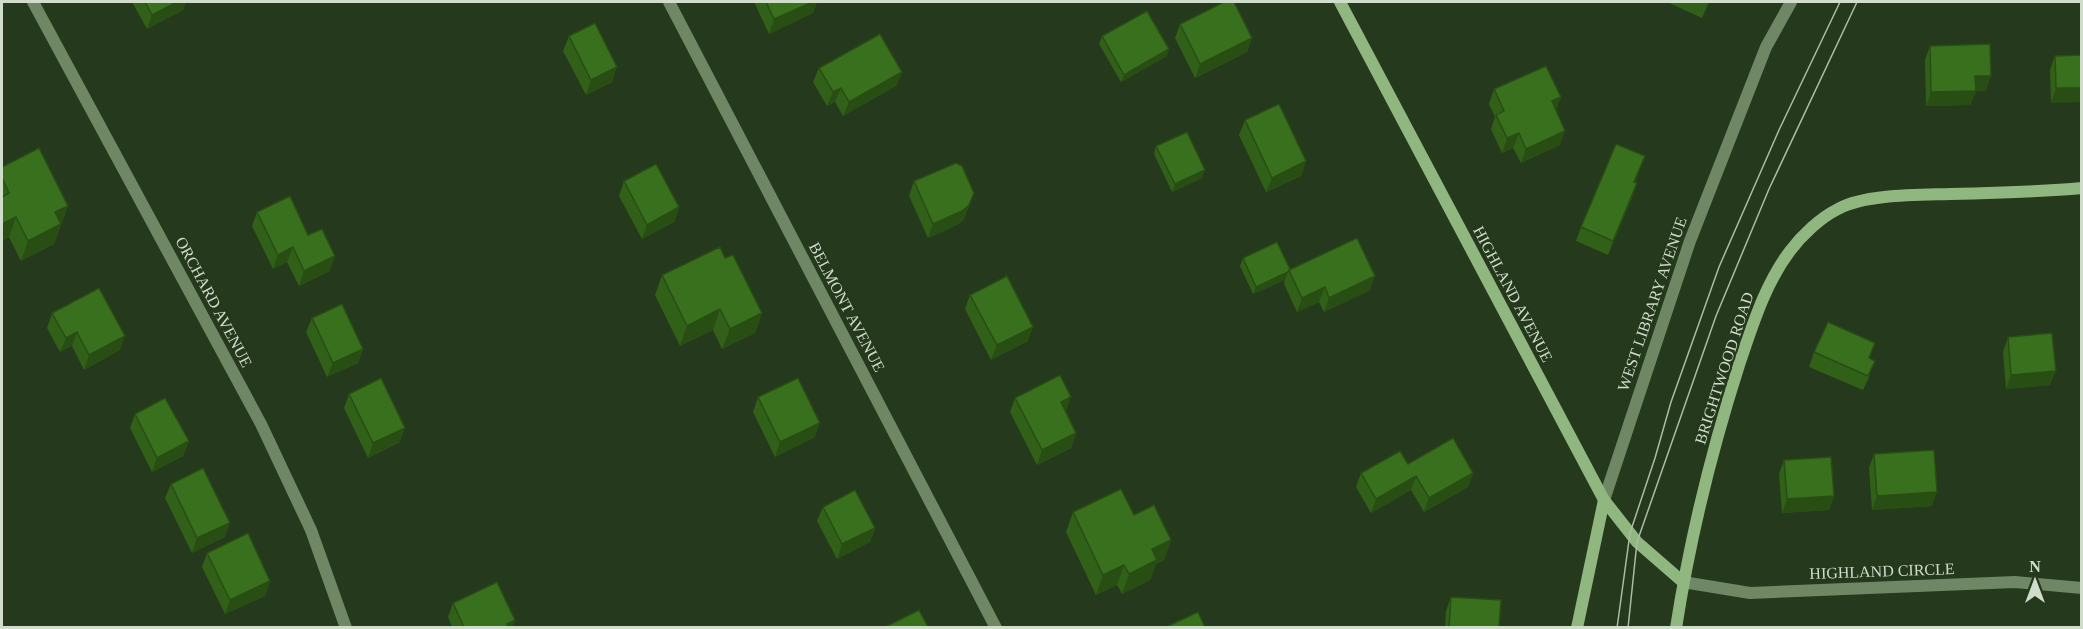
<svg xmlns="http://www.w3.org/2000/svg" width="2083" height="629" font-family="'Times New Roman',serif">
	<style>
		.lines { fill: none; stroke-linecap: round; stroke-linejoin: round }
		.street { stroke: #6f8765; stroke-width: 12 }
		.secondary { stroke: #90b780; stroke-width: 12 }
		.tram { stroke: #adbba7; stroke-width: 1.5 }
		.wall { fill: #316019 }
		.shaded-wall { fill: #284e14 }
		.building { fill: #39701d; stroke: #284e14; stroke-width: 1.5 }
		.labels { text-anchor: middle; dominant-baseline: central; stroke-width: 4.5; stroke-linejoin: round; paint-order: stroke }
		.street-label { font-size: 16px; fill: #d0ddcb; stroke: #25391d }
	</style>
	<rect width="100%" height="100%" fill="#25391d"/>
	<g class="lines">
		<g class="street">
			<polyline points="33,2 261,424 311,530 346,628"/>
			<polyline points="669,2 996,628"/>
			<polyline points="1604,500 1690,241 1766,47 1791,2"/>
			<polyline points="1683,582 1750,593 2015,582 2082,588"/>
		</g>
		<g class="secondary">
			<polyline points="1340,2 1604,500 1637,542 1683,582"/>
			<polyline points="1577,628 1604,500"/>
			<path d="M1676,628C1690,538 1712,449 1740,362C1753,324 1765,284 1790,251C1802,235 1820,218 1838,209C1865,194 1919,195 1950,194C1994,193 2038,192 2082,188"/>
		</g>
		<g class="tram">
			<polyline points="1617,628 1630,533 1655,458 1671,402 1719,267 1779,130 1840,2"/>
			<polyline points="1628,628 1637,542 1716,316 1769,189 1857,2"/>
		</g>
	</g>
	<g class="wall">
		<polygon points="132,2 186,2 183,10 147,29"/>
		<polygon points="754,2 817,2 813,13 769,34"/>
		<polygon points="1667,2 1710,2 1702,18"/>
		<polygon points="1180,24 1252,38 1247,52 1195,78 1175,38"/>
		<polygon points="569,36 612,82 586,95 563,51"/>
		<polygon points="1102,36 1167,56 1121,82 1099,44"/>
		<polygon points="1930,46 1986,91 1976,91 1970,105 1926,106 1925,60"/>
		<polygon points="2082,55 2051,103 2050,70 2055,56"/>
		<polygon points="819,68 902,72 896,86 843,116 835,102 827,106 813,82"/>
		<polygon points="1494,89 1561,97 1556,110 1560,145 1521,163 1513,148 1502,153 1491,129 1495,117 1489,104"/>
		<polygon points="1245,120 1306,161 1301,176 1266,192 1239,135"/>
		<polygon points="1156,146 1202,178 1172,192 1154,154"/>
		<polygon points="1645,156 1635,182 1632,198 1608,255 1576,241 1581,227"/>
		<polygon points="2,178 68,206 54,244 21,261 9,237 2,241"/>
		<polygon points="624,181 679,207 674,222 642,239 619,196"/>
		<polygon points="914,181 964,220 957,225 928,238 909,196"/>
		<polygon points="257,212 308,235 330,271 299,286 287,262 273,269 252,226"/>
		<polygon points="725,258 762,313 755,333 722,349 713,330 680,346 655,295 662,275"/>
		<polygon points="1243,258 1290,269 1370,290 1324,312 1319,302 1297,312 1284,284 1285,280 1253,294 1240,266"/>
		<polygon points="970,295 1028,341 991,360 965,309"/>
		<polygon points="52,313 120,350 84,370 72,346 60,352 47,328"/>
		<polygon points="312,318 363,349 358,363 327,377 306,332"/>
		<polygon points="2008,337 2050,385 2006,389 2003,352"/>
		<polygon points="1814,352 1870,359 1870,375 1863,390 1809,367"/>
		<polygon points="349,394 400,442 368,458 344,408"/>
		<polygon points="758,397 815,437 775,457 753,412"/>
		<polygon points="1015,398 1066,411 1076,433 1071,448 1037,465 1010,412"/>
		<polygon points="135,414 189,441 183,456 152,472 130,428"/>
		<polygon points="1874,454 1932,506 1872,510 1869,468"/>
		<polygon points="1784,460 1834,496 1829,510 1782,513 1779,474"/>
		<polygon points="1408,464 1473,473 1468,487 1424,512 1411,490 1371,513 1356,487 1361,473"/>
		<polygon points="171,484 225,537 192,553 165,498"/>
		<polygon points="823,507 875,528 870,542 837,559 817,521"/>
		<polygon points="1073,512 1134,515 1171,540 1164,560 1156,564 1150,580 1122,594 1117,585 1096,595 1066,532"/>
		<polygon points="207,553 270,581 265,596 225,614 202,567"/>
		<polygon points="1451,597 1499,627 1445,627 1446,611"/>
		<polygon points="453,603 515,620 512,627 452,627 448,617"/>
	</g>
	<g class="shaded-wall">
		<polygon points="177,2 186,2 183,10 147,29 152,15"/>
		<polygon points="813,2 817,2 813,13 769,34 774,19"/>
		<polygon points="1708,2 1710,2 1702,18"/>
		<polygon points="1252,38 1247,52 1195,78 1200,64"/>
		<polygon points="1169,49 1167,56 1121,82 1124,75"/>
		<polygon points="617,67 612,82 586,95 591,80"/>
		<polygon points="902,72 896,86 843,116 849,102"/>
		<polygon points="1975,76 1991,76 1986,91 1970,91"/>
		<polygon points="841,88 835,102 827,106 833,92"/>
		<polygon points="2056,88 2082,88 2082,102 2051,103"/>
		<polygon points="1976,91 1970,105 1926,106 1931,92"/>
		<polygon points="1561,97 1556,111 1552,101"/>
		<polygon points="1565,131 1560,145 1521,163 1526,149"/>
		<polygon points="1519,133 1513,148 1502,153 1507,138"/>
		<polygon points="1306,161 1301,176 1266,192 1272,178"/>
		<polygon points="1205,170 1202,178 1172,192 1175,184"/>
		<polygon points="1637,183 1632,198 1608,255 1613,241"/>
		<polygon points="974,193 964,220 957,225 928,238 933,224"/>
		<polygon points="68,206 54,244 21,261 28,241 55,212"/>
		<polygon points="679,207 674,222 642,239 647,225"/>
		<polygon points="16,217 9,237 2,241 2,224"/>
		<polygon points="293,247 287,262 273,269 278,255"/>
		<polygon points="335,256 330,271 299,286 304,271"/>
		<polygon points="1288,272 1285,280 1253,294 1256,287"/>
		<polygon points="1375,276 1370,290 1324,312 1329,298"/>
		<polygon points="1325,287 1319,302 1297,312 1302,298"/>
		<polygon points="720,309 713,330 680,346 687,326"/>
		<polygon points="762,313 755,333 722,349 730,329"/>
		<polygon points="1033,327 1028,341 991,360 997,345"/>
		<polygon points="77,332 72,346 60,352 66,338"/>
		<polygon points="125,336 120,350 84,370 89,355"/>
		<polygon points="363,349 358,363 327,377 333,363"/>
		<polygon points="2056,371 2050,385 2006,389 2011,375"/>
		<polygon points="1071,397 1066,411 1055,416 1061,402"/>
		<polygon points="820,423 815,437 775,457 780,442"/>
		<polygon points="405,428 400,442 368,458 373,443"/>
		<polygon points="1076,433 1071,448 1037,465 1042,450"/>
		<polygon points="189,441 183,456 152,472 157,458"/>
		<polygon points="1473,473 1468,487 1424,512 1429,498"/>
		<polygon points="1416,476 1411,490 1371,513 1376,499"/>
		<polygon points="1937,492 1932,506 1872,510 1877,496"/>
		<polygon points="1834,496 1829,510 1782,513 1787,499"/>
		<polygon points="230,523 225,537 192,553 197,538"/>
		<polygon points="875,528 870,542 837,559 842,544"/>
		<polygon points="1171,540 1164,560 1156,564 1150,580 1122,594 1129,574 1152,549"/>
		<polygon points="1124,565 1117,585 1096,595 1103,575"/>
		<polygon points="270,581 265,596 225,614 230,600"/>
		<polygon points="515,620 512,627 505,627 507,624"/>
	</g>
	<g class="building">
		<polygon points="145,2 177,2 152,15"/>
		<polygon points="766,2 813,2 774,19"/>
		<polygon points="1224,2 1234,2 1252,38 1200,64 1180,24"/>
		<polygon points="1147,11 1169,49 1124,75 1102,36"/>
		<polygon points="595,23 617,67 591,80 569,36"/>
		<polygon points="880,34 902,72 849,102 841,88 833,92 819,68"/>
		<polygon points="1990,44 1991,76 1975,76 1976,91 1931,92 1930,46"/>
		<polygon points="2082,55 2082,88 2056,88 2055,56"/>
		<polygon points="1546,66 1561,97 1552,101 1565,131 1526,149 1519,133 1507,138 1496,115 1504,111 1494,89"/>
		<polygon points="1279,104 1306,161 1272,178 1245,120"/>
		<polygon points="1187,132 1205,170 1175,184 1156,146"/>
		<polygon points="1616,144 1645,156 1634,182 1637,183 1613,241 1581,227"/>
		<polygon points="39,148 68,206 55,212 61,224 28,241 16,217 2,224 2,197 9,193 2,178 2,167"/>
		<polygon points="956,163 962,166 974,193 969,205 962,211 933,224 914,181"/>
		<polygon points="656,164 679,207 647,225 624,181"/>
		<polygon points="290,196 308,235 322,229 335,256 304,271 293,247 278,255 257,212"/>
		<polygon points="1357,238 1375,276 1329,298 1325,287 1302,298 1289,270"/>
		<polygon points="1277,242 1290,269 1288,272 1256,287 1243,258"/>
		<polygon points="720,247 725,258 733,255 762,313 730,329 720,309 687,326 662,275"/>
		<polygon points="1007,276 1033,327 997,345 970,295"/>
		<polygon points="99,288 125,336 89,355 77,332 66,338 52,313"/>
		<polygon points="342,304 363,349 333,363 312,318"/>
		<polygon points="1828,322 1875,343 1869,358 1875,361 1868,376 1814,352"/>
		<polygon points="2052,333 2056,371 2011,375 2008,337"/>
		<polygon points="1060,375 1071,397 1061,402 1076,433 1042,450 1015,398"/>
		<polygon points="381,378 405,428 373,443 349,394"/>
		<polygon points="798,378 820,423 780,442 758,397"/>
		<polygon points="165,398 189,441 157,458 135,414"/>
		<polygon points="1453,438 1473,473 1429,498 1416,476 1376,499 1361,473 1400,451 1408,464"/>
		<polygon points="1934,450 1937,492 1877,496 1874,454"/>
		<polygon points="1831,457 1834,496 1787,499 1784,460"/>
		<polygon points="203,468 230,523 197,538 171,484"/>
		<polygon points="1121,489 1134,515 1154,505 1171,540 1152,549 1157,560 1129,574 1124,565 1103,575 1073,512"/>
		<polygon points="855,490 875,528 842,544 823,507"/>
		<polygon points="248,533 270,581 230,600 207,553"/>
		<polygon points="497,582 515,620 507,624 508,627 464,627 453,603"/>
		<polygon points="1451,597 1501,600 1499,627 1449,627"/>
		<polygon points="919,610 928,627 885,627"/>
		<polygon points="1198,612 1205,627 1166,627"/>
	</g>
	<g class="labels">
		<g class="street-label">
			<text transform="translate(1513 294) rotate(62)">HIGHLAND AVENUE</text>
			<text transform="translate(214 302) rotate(62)">ORCHARD AVENUE</text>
			<text transform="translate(1652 304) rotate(-71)">WEST LIBRARY AVENUE</text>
			<text transform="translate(847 307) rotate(62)">BELMONT AVENUE</text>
			<text transform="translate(1724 368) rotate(-72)">BRIGHTWOOD ROAD</text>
			<text transform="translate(1882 571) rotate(-2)">HIGHLAND CIRCLE</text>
		</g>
	</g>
	<rect width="2083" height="629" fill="none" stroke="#d0ddcb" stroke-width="6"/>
	<g transform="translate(2035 581)" stroke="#25391d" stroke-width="4.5" paint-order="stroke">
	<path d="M0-4.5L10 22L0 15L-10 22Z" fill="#d0ddcb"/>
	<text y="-9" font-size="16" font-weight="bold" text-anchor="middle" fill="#d0ddcb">N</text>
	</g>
</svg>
